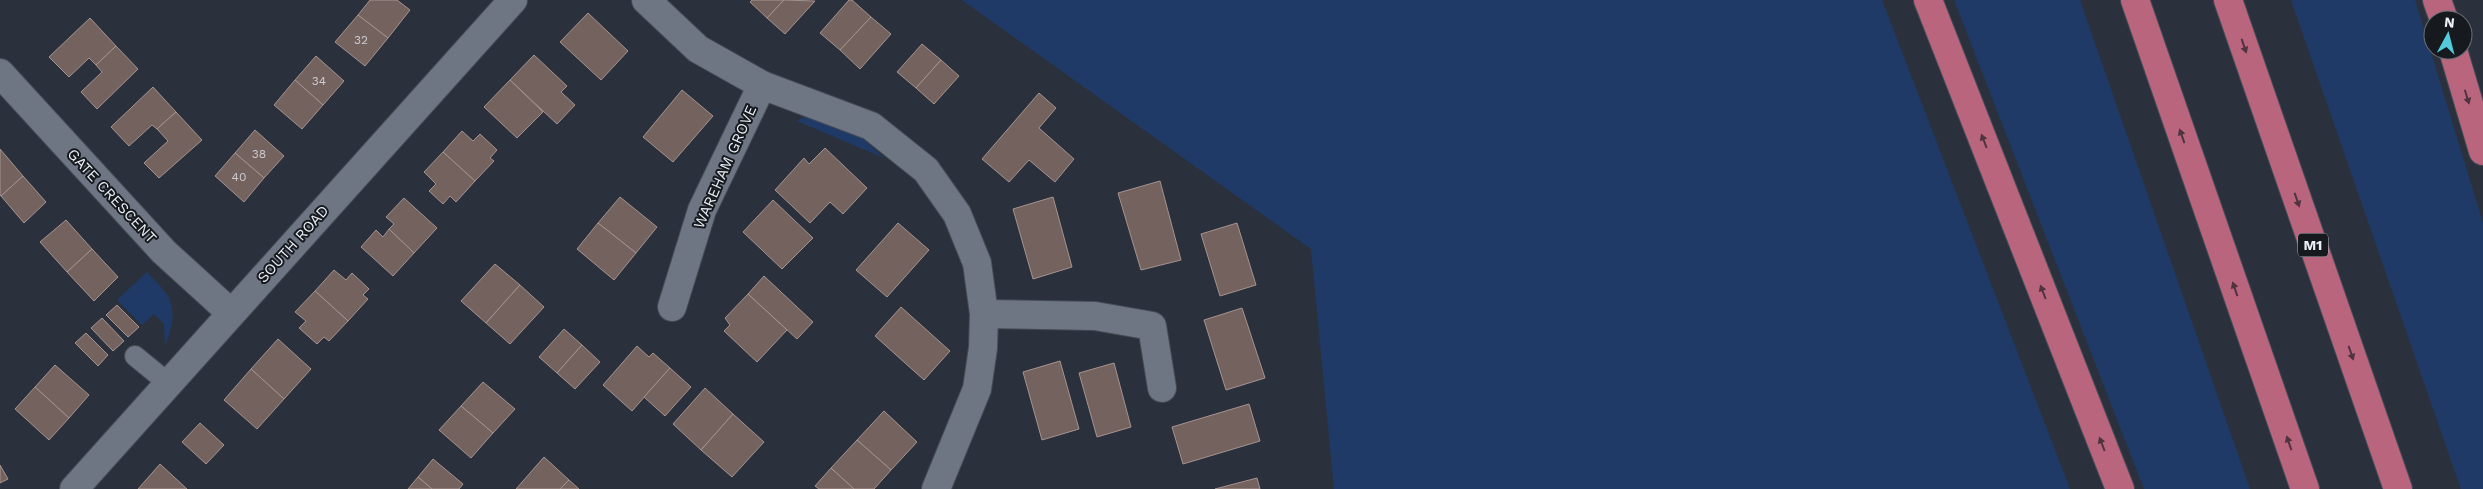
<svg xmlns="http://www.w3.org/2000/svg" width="2483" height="489" font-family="'Work Sans',sans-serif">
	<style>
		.green { fill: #203a67 }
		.building { fill: #74625e; stroke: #a6938f }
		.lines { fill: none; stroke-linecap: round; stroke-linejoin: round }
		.lane-casing { stroke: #464d57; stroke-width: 22 }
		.street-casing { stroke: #464d57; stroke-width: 30 }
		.highway-casing { stroke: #464d57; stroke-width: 30 }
		.lane { stroke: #6e7684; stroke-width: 20 }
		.street { stroke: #6e7684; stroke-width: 28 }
		.highway { stroke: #ba657e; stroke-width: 28 }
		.oneway { fill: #4f3440 }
		.labels { text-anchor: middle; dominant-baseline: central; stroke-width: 4; stroke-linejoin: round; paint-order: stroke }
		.number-label { font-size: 12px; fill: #cdccd2 }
		.shield { fill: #16191e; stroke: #abb0b7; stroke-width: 1 }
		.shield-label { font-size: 14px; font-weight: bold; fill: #ebf0f8 }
		.street-label { font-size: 15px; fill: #ebf0f8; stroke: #16191e }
	</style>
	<rect width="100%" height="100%" fill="#2a313d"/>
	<g class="green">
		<polygon points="962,0 1882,0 2070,489 1334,489 1311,249"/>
		<polygon points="1954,0 2080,0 2250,489 2144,489"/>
		<polygon points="2291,0 2415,0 2483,223 2483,489 2461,489"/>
		<polygon points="809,114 860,136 884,158 797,121"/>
		<path d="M147,272C153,279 162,287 168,296C176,310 172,332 165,345L164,324L154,314L142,325L117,300Z"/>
	</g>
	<g class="building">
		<polygon points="370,0 397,0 410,10 388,38 358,15"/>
		<polygon points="752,0 784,0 767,18 750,2"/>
		<polygon points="784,0 815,1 785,34 767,18"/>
		<polygon points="849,0 852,0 871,17 840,50 820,33"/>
		<polygon points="588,13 628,51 601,80 560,42"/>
		<polygon points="358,15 388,38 365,66 335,42"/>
		<polygon points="871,17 891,34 860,69 840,50"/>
		<polygon points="90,18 116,46 96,65 89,58 69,77 49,57"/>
		<polygon points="922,44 941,60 916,88 897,72"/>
		<polygon points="116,46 138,69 97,109 81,92 102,72 96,65"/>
		<polygon points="534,55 567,86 561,92 575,105 557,124 510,80"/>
		<polygon points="316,56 344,81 323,105 295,80"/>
		<polygon points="941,60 959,76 934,104 916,88"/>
		<polygon points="295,80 323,105 302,129 274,105"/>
		<polygon points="510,80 543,112 517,138 484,107"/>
		<polygon points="153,87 176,112 157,129 152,125 129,146 111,127"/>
		<polygon points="682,90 713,116 673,162 643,137"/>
		<polygon points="1039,93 1056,108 1039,128 1074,159 1055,182 1029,160 1009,182 982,159"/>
		<polygon points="176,112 202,140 159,178 144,163 168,141 157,129"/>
		<polygon points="255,130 284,156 264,178 235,153"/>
		<polygon points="462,131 473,141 480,134 497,150 490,158 494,161 475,181 443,152"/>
		<polygon points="825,148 867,188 843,214 830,202 810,223 775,190 804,158 809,164"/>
		<polygon points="0,149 23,176 1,196 0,195"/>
		<polygon points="443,152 475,181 456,202 450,196 443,204 429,191 436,184 424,172"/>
		<polygon points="235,153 264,178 244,202 215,176"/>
		<polygon points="23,176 46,202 24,223 1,196"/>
		<polygon points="1160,181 1181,260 1141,270 1118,193"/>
		<polygon points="620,197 657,227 636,253 598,223"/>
		<polygon points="1053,197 1072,267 1033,279 1013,209"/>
		<polygon points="404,198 437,228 414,253 389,229 394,224 386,217"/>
		<polygon points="773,200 813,238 782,269 743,232"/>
		<polygon points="66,220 92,249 67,272 40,242"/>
		<polygon points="598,223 636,253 614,280 577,249"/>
		<polygon points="898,223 929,250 887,297 856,270"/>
		<polygon points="1237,223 1256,285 1220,296 1201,234"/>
		<polygon points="389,229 414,253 393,276 361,247 376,230 383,237"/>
		<polygon points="92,249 118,277 94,301 67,272"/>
		<polygon points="495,264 520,285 486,323 461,301"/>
		<polygon points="334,270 346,280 352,273 369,289 363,295 368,299 348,321 315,291"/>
		<polygon points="764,276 813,322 797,339 748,294"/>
		<polygon points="520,285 544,307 510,344 486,323"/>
		<polygon points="315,291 348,321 329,341 324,337 317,344 299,328 306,321 295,312"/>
		<polygon points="748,294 787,330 757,362 724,331 730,325 725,318"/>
		<polygon points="117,305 139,327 128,337 106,315"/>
		<polygon points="901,307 950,351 924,380 875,336"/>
		<polygon points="1242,308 1265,378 1226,390 1204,320"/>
		<polygon points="102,318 124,341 113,351 91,328"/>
		<polygon points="564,329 582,345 557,373 539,357"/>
		<polygon points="86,333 108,355 98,366 75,343"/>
		<polygon points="278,339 311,369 284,399 251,369"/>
		<polygon points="582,345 600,362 575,389 557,373"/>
		<polygon points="637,346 649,357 653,353 670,368 632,411 603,385"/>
		<polygon points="1060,361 1079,429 1042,440 1023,372"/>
		<polygon points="1114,363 1131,427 1097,437 1079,373"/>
		<polygon points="55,365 89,395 69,418 35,387"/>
		<polygon points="670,368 691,387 665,416 644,397"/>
		<polygon points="251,369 284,399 257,429 224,400"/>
		<polygon points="483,382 515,409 493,433 461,406"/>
		<polygon points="35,387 69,418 49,440 15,409"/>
		<polygon points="705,388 733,414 701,450 673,424"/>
		<polygon points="1249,404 1260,441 1183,464 1172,427"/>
		<polygon points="461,406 493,433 471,458 439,430"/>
		<polygon points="884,411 917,442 891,470 857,440"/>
		<polygon points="733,414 764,442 732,477 701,450"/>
		<polygon points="200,423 224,445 206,464 182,442"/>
		<polygon points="857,440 891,470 874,489 854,489 831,468"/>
		<polygon points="544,457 569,480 560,489 516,489"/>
		<polygon points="433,459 463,484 459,489 432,489 418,477"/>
		<polygon points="160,464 187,489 138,489"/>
		<polygon points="0,465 8,479 0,483"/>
		<polygon points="831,468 854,489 819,489 815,486"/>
		<polygon points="418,477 432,489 408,489"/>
		<polygon points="1257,478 1260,489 1215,489"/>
		<polygon points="569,480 579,489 560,489"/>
	</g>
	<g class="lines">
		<defs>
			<polyline id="lane" points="135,356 168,383"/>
			<g id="street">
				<polyline points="646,0 698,49 762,85 871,126 926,170 957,214 977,263 984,314 983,348 977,389 936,489"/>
				<polyline points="0,73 164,252 231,313"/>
				<polyline points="672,307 702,210 762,85"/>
				<polyline points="984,314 1095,316 1152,326 1162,388"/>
				<polyline points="74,489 513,0"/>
			</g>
			<g id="highway">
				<polyline points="1928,0 2120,489"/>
				<polyline points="2135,0 2305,489"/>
				<polyline points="2228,0 2398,489"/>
				<polyline points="2437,0 2444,20"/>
				<polyline points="2453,50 2483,151"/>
			</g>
		</defs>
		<use href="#lane" class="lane-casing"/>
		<use href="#street" class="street-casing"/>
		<use href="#highway" class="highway-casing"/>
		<use href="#lane" class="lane"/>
		<use href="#street" class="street"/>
		<use href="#highway" class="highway"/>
	</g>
	<defs><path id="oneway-solid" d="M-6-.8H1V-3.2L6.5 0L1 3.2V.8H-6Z" transform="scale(1.25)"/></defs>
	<g class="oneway">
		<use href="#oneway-solid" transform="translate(2244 46) rotate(71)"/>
		<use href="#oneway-solid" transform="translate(2467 97) rotate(73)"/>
		<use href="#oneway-solid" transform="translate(2182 136) rotate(-109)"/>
		<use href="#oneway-solid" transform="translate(1984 141) rotate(-111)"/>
		<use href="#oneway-solid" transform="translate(2297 200) rotate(71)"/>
		<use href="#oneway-solid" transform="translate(2235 289) rotate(-109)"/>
		<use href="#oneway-solid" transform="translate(2043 292) rotate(-111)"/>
		<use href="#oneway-solid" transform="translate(2351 353) rotate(71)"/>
		<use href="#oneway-solid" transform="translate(2289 443) rotate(-109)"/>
		<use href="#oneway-solid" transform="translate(2102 444) rotate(-111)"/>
	</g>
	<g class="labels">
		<g class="number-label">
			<text x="361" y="40">32</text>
			<text x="319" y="81">34</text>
			<text x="259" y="154">38</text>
			<text x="239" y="177">40</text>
		</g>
		<rect class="shield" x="2298" y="233.5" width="30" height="23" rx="4"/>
		<g class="shield-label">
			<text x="2313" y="245">M1</text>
		</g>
		<g class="street-label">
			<text transform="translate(725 167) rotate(-66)">WAREHAM GROVE</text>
			<text transform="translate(112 196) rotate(47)">GATE CRESCENT</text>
			<text transform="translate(293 244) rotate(-48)">SOUTH ROAD</text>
		</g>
	</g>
	<g transform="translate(2448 35) rotate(7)"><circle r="24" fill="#16191e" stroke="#6b6f75"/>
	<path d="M0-4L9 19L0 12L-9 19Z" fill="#53cbdb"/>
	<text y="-8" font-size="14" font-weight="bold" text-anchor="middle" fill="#ebf0f8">N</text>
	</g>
</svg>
